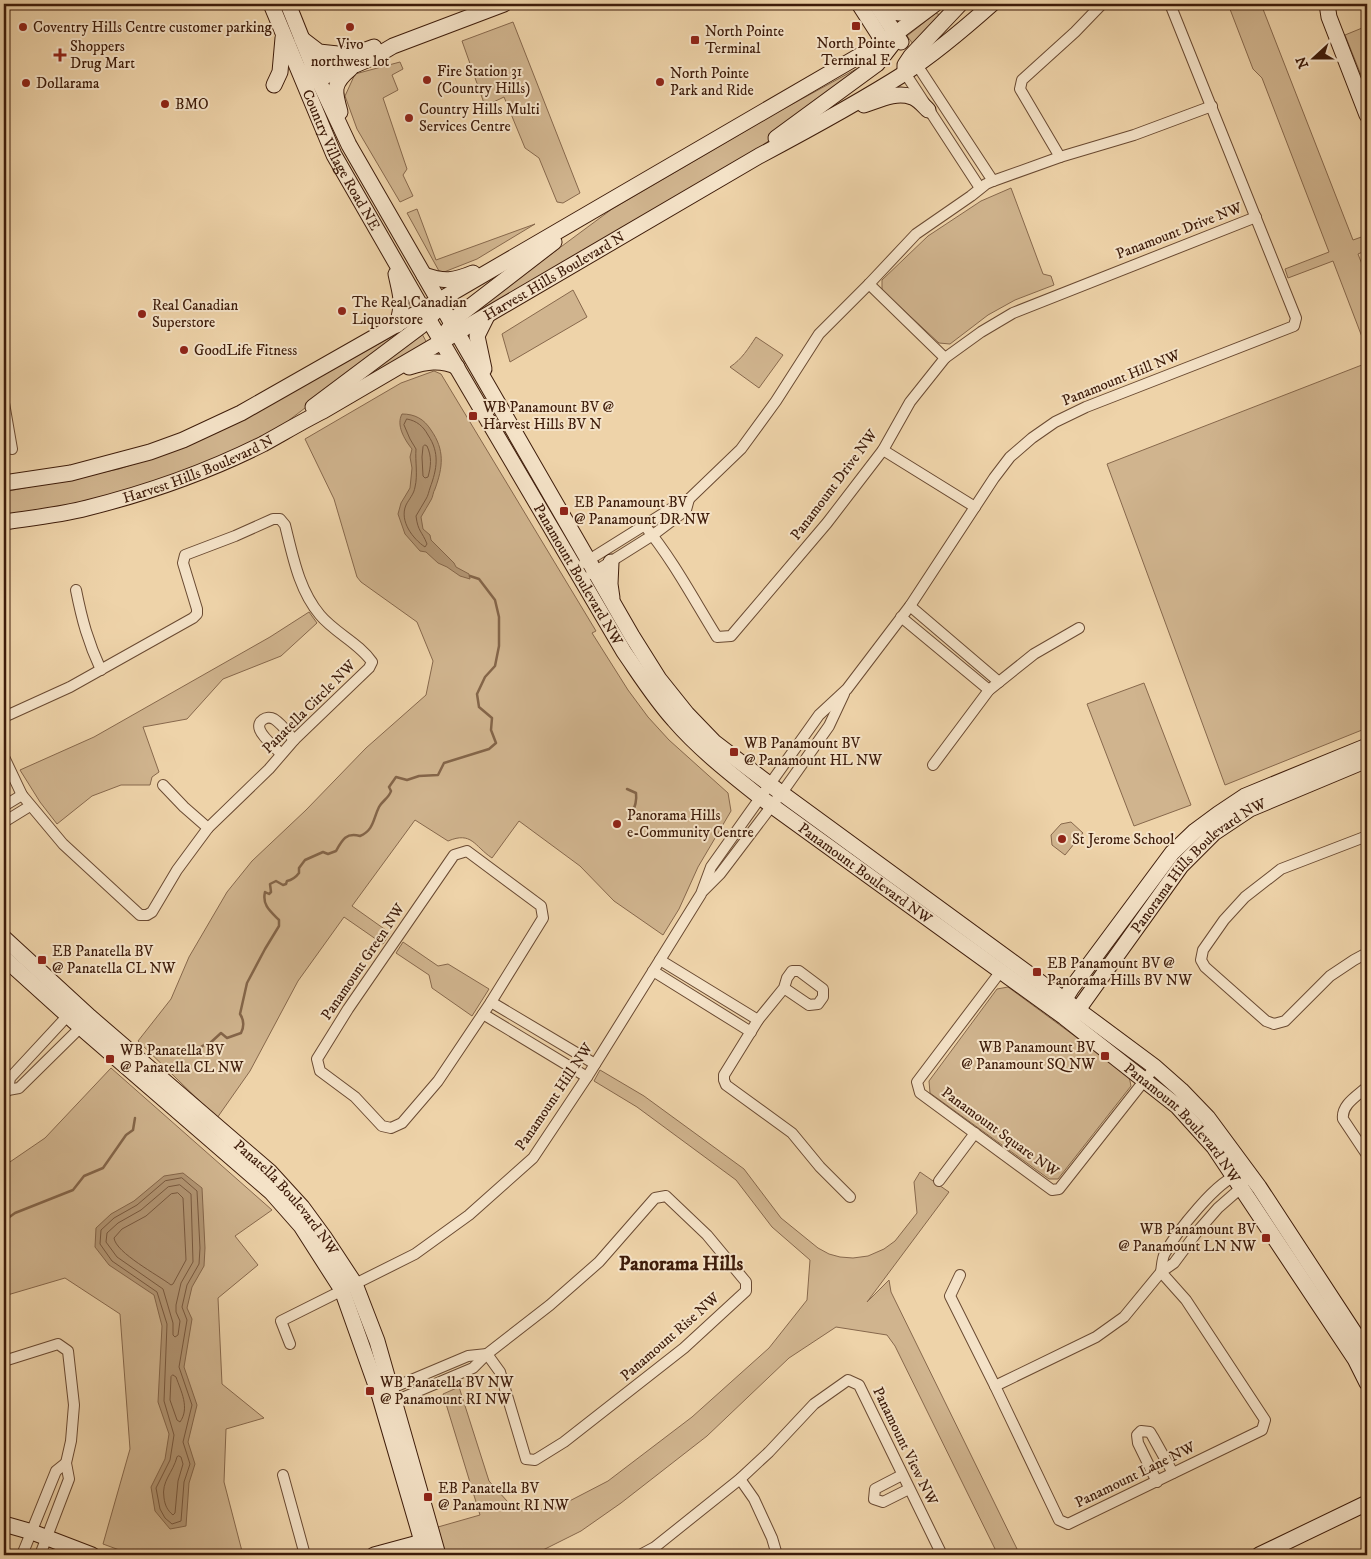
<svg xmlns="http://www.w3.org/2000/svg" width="1371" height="1559" font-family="'IM FELL DW Pica',serif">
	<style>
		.green { fill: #d0b48e; stroke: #87684c }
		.water { fill: #b29573; stroke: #846549 }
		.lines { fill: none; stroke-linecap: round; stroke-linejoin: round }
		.shore { stroke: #78583e; stroke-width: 1 }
		.stream { stroke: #846549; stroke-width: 2.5 }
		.street-casing { stroke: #6a4a32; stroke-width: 12 }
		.secondary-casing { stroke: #3e1c0a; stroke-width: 17 }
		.street { stroke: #f4e2c7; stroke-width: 10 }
		.secondary { stroke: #f4e2c7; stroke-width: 15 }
		.poi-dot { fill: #8f2418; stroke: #f4e2c7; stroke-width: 2 }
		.labels { text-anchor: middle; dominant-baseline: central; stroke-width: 4; stroke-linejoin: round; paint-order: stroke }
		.poi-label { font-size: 15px; fill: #3e1c0a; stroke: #f4e2c7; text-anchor: start }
		.street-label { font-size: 15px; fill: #3e1c0a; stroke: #f4e2c7 }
		.district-label { font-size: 20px; font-weight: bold; fill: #3e1c0a; stroke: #f4e2c7 }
	</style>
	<rect width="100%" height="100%" fill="#eed3a9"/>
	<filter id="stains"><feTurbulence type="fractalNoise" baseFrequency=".004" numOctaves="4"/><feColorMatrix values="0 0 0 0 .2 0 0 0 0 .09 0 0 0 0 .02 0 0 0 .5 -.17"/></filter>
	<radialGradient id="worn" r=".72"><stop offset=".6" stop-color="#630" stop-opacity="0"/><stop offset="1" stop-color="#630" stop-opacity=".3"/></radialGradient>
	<g class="green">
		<polygon points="1228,4 1261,4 1353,240 1367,235 1367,250 1358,254 1367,277 1367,350 1333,261 1288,278 1285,269 1329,252 1262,78 1253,69"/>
		<polygon points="936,13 940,15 913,44 907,36"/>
		<polygon points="513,22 580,193 563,203 557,202 539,158 525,148 504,97 485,106 462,41"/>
		<polygon points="1367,26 1367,72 1361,75 1345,35"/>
		<polygon points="400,62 403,69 392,75 398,90 383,98 407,169 403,175 413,196 400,202 357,129 345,96 355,74"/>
		<polygon points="869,62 753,153 475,317 473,312 612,209 778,112"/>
		<polygon points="1011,188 1043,274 1051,276 1054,285 1015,300 988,315 950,344 939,343 882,290 882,280 928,236 981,201"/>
		<polygon points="417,209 436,260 535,224 477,259 444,272 439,271 407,213"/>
		<polygon points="573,290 587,317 510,362 502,334"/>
		<polygon points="421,332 428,345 370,376 370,373"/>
		<polygon points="398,333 400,335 275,431 203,467 143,488 35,514 4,516 4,492 119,469 170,452 291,393"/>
		<path d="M756,337L783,355L759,388L730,367C742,359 748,349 756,337Z"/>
		<polygon points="1367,363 1367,728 1225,785 1107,464"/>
		<path d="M434,371L441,374L596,631L592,633L628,690L648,717L669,740L728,793L731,811L698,867L679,909L663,935L614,901L580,866L519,821L492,858C474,846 472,831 448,841L415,820L352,906L390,933L383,944L344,917L298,981L250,1071L217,1118L138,1041L171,999L189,957L227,892L252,861L306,810L366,748L426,695L433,661L417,622L361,582L357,577L334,499L305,439L401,383Z"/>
		<polygon points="309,612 317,623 281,656 223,679 187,719 143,727 159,772 152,777 150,785 121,785 92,796 57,824 40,802 20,770 94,737 270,637"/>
		<polygon points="1144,683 1191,805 1134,826 1087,704"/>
		<polygon points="1071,822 1083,833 1065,855 1052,845 1051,835 1061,824"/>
		<polygon points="403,942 438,966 448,964 489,989 472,1016 432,988 429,975 396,953"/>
		<polygon points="1008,987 1129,1076 1131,1086 1058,1179 1049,1179 930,1093 929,1081 997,989"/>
		<polygon points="111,1068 272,1210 235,1236 258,1265 218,1298 222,1384 264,1418 226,1429 224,1482 243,1555 133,1555 103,1544 130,1449 120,1314 65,1278 4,1296 4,1166 45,1138"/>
		<polygon points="600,1070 644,1096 744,1169 781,1218 818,1248 829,1254 840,1257 853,1258 868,1256 884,1249 895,1241 917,1213 914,1182 920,1172 949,1192 867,1302 889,1280 891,1292 1020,1555 998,1555 895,1346 887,1335 836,1327 789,1358 707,1436 621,1503 581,1531 533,1555 494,1555 493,1550 473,1555 445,1555 438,1527 480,1515 443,1394 459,1387 489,1481 516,1511 556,1508 608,1481 692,1417 769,1348 807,1300 810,1260 772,1227 736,1180 637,1107 594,1081"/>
	</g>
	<g class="water">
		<path d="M402,414C415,414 424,419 431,430C445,450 443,467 435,489C433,492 433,497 431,500C428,506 424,511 421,517L423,529L430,535L431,540L454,563L456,567L469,574L470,579L460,576L447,567L438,563L426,552L420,551L405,534L398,514L401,503L410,488L412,468L410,457L412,449C404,439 396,425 402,414Z"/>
		<polygon points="183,1173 202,1188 205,1248 204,1266 192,1287 187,1308 192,1319 184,1367 197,1405 188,1442 195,1464 189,1483 186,1526 170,1529 155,1511 151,1487 165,1459 169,1434 158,1402 162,1326 154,1295 109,1265 95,1247 96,1228 111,1214 134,1201 164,1176"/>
	</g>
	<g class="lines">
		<g class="shore">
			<path d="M407,419C417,421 423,426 428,435C440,453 437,469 430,488C429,491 428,496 426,499C423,505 419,510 416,516C418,532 422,531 427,544L425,547C413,539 399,521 406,505C409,499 414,494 415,487C418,475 415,461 416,449L410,439L404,425Z"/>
			<path d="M425,445L427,446C432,457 431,466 428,477L425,478L423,476L422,457L423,447Z"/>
			<polygon points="182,1178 197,1191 200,1248 199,1264 187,1285 182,1307 187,1320 179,1367 192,1405 183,1442 190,1464 184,1482 181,1521 172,1524 165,1518 160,1509 156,1488 170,1460 174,1435 164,1401 167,1324 157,1292 112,1261 100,1244 101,1230 114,1218 137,1205 165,1181"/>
			<polygon points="180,1185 191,1194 193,1262 181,1283 176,1305 176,1312 180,1321 178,1335 175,1337 173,1335 173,1323 163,1289 117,1257 106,1242 107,1233 118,1223 141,1210 168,1187"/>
			<path d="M178,1193L183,1198L186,1260L173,1284L171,1285C158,1275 116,1253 114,1238L122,1229L146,1216L171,1194Z"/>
			<path d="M173,1375L176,1377C181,1391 190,1408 180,1422L177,1420L170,1400L171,1377Z"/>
			<path d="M179,1456L181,1457L183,1464L178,1481L175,1513L173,1515C167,1510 165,1505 164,1498C161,1481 173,1473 177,1457Z"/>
		</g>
		<g class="stream">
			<path d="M627,789L636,793C637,801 635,806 632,813"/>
			<path d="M201,1047L204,1045L209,1044L221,1033L227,1038L241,1033C244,1027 244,1020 240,1014L247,983L265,949L279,926V920C270,911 262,905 265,892L269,894L271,892L270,884L276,881L283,885L286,884L287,881C292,880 296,877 299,873V868L305,860L323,852L328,854L336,851C342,840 346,832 360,836C374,830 373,819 379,807C382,801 389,798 391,791L389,787L396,777L407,780L419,776L438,775L444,763L489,749L496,743L491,730L492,718L479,707L477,694L485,677L495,666L499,646V617L495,600L479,579L470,576"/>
			<polyline points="4,1221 15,1213 73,1190 84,1176 103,1168 126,1135 133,1130 135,1118"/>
		</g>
		<defs>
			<g id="street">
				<polyline points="917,65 993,181"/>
				<polyline points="905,73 980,188"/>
				<polyline points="1060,157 1020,89 1022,80 1075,32 1102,4"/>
				<polyline points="869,284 945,358"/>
				<polyline points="4,403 12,449"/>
				<polyline points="883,450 975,507"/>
				<path d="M645,526C673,560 694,600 717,637L731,636L827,523L883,450L910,402L945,358L981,332L1013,313L1256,217"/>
				<polyline points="584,563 680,503 689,499 741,449 776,401 819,334 869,284 916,234 971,196 986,184 993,181 1060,157 1134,135 1212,106"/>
				<polyline points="591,574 653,535 686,510 689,499"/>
				<path d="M76,590C82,620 88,642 101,670"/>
				<polyline points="910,606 999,682"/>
				<polyline points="901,617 989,690"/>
				<path d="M4,717L70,687L193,618L197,614V609L183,563L185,555L235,536L273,519H280L285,525C293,557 299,590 320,615C335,633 359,643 372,662L369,668L294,740L269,769L208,828L177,870L152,912L147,915H140L63,844L22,795L4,757"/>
				<path d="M281,754C275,747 263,738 260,730C256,721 267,715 274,719C282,724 288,733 294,740"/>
				<polyline points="933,765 989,690 1034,654 1079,628"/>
				<polyline points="163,785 184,807 208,828"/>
				<polyline points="4,806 22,795"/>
				<polyline points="4,822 30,806"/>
				<polyline points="1367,836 1281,869 1245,897 1224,920 1203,950 1201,960 1205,967 1266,1021 1274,1024 1285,1021 1330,976 1354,960 1367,953"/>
				<polygon points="467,851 541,906 543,918 491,1002 438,1081 402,1123 391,1128 382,1126 355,1097 320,1071 317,1059 348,1009 454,855"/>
				<polyline points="703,891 720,874 786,787 829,726 844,694"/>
				<polyline points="660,960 758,1020"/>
				<polyline points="653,971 751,1032"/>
				<polyline points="1001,971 917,1082 920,1093 1052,1190 1059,1189 1155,1067"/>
				<polyline points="784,988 809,1005 818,1004 823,997 823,989 799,971 792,971 787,978 784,988 758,1020 724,1075 724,1080 726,1085 792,1133 820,1167 850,1197"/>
				<polyline points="491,1002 595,1064"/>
				<polyline points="483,1014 587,1077"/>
				<path d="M1367,1087C1357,1096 1341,1105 1343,1119L1367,1155"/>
				<polyline points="8,1090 10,1078 72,1011"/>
				<polyline points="4,1094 8,1090 19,1088 85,1023"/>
				<polyline points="939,1181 975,1133"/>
				<polyline points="1161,1272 1186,1300 1265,1420 1262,1430 1068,1524 1059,1520 995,1386 1096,1337 1124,1317 1161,1272 1174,1263 1197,1232 1218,1208 1242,1187 1244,1182"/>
				<path d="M1161,1272C1162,1266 1162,1258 1165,1253C1176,1233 1218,1179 1239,1175"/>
				<polyline points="960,1275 950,1296 995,1386"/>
				<polyline points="290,1344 281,1321 415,1254 469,1215 533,1158 587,1077 660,960 701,894 711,867 819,715 847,689 910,606 994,478 1010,457 1032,438 1055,422 1086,407 1294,326 1296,318 1170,4"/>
				<polyline points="4,1361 58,1344 68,1351 74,1405 71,1441 66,1463 69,1479 40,1555"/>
				<polyline points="385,1391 468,1356 487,1354"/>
				<polyline points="390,1403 473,1368 487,1354 550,1305 599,1262 655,1198 666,1196 707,1235 746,1282 746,1291 684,1348 564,1442 535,1460 526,1459 500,1372 487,1354"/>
				<polyline points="283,1475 305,1555"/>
				<polyline points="902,1475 875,1489 874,1499 883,1502 909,1489"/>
				<polyline points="740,1479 754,1499 772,1538 777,1555"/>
				<polyline points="1157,1482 1138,1443 1137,1435 1141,1431 1150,1432 1153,1437 1173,1473"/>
				<polyline points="22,1555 56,1471 66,1463"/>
				<polyline points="640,1555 655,1547 740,1479 769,1452 814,1404 848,1380 859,1385 942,1555"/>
			</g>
			<g id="secondary">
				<path id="s1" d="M271,4L334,155L423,310L624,652C640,675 655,699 674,720C699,749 730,773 760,797L1064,1017L1177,1106L1214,1147L1355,1359L1367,1383"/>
				<polyline points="288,4 318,79 349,145 632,636 659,679 687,714 714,742 769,784 1085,1015 1155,1067 1181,1090 1208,1118 1259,1187 1367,1352"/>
				<polyline points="859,4 888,49"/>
				<polyline points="876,4 901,42"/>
				<path d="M876,4C896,17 903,15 923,4"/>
				<polyline points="1327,4 1329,17 1367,115"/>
				<polyline points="302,39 319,52 347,55"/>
				<polyline points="905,71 905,65 911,56 960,4"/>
				<polyline points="306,72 374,47"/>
				<polyline points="310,82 355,65 376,56 393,46 504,4"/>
				<polyline points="274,85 280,72 283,38"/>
				<path d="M864,105C879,100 896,91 912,97C918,99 924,106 928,110"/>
				<path d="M340,112C334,91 332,84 350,69"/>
				<polyline points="776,138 877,64 894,42 895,34"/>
				<path d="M396,274C401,297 404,301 397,325"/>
				<path d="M424,275C444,282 454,281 473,273"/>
				<polyline points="447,331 458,316 554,242"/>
				<path d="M409,367C426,362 440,359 457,367"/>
				<polyline points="484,369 477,336 487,316"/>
				<polyline points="313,407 421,326 435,312"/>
				<polyline points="4,483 71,473 150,452 183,440 241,413 438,301 859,56 895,34 935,4"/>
				<path id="s2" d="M4,522C31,518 60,515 87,508C147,493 207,472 263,444C283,433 303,421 323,411L759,156C808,130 858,103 905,73C936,53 965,28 992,4"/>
				<polyline points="611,562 610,584 612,598"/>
				<path id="s3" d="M4,938L90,1017L270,1172L302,1207L324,1237L355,1284L377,1341L438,1555"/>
				<polyline points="4,958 86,1032 271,1192 301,1226 342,1290 379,1394 426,1555"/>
				<polyline points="1060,1007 1071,989 1172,853 1195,831 1218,814 1245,796 1367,746"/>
				<path id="s4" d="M1072,1018L1181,866L1214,833L1250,809L1367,760"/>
				<polyline points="4,1524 32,1532 92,1555"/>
				<polyline points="374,1555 422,1542 431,1544"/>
				<polyline points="1259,1555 1367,1503"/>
			</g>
		</defs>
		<use href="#street" class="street-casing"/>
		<use href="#secondary" class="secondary-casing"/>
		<use href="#street" class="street"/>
		<use href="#secondary" class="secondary"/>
	</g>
	<g class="poi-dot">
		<rect x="851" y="21" width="10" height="10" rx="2.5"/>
		<circle cx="23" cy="27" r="5"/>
		<circle cx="350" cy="27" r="5"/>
		<rect x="690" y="35" width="10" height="10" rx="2.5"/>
		<path d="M57.5 47.5h5v5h5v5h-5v5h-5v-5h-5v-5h5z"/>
		<circle cx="427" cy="80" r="5"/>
		<circle cx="660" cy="82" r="5"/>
		<circle cx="26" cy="83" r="5"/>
		<circle cx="165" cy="104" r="5"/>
		<circle cx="409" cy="118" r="5"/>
		<circle cx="342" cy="311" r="5"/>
		<circle cx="142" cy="314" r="5"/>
		<circle cx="184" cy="350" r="5"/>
		<rect x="468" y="411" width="10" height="10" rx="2.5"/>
		<rect x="559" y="506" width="10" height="10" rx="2.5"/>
		<rect x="729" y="747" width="10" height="10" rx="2.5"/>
		<circle cx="617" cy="824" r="5"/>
		<circle cx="1062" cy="839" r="5"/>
		<rect x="37" y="955" width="10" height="10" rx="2.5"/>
		<rect x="1032" y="967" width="10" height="10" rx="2.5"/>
		<rect x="1100" y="1051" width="10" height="10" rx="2.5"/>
		<rect x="105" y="1054" width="10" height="10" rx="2.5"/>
		<rect x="1261" y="1233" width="10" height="10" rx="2.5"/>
		<rect x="365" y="1386" width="10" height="10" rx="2.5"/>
		<rect x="423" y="1492" width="10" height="10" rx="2.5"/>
	</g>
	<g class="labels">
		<g class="poi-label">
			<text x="33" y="27">Coventry Hills Centre customer parking</text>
			<text x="705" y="31">North Pointe<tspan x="705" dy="17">Terminal</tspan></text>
			<text x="856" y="43" text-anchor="middle">North Pointe<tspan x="856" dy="17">Terminal E</tspan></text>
			<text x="350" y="44" text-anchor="middle">Vivo<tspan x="350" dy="17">northwest lot</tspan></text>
			<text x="70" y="46">Shoppers<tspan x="70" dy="17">Drug Mart</tspan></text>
			<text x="437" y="71">Fire Station 31<tspan x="437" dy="17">(Country Hills)</tspan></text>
			<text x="670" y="73">North Pointe<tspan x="670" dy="17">Park and Ride</tspan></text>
			<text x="36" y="83">Dollarama</text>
			<text x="175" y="104">BMO</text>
			<text x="419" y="109">Country Hills Multi<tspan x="419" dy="17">Services Centre</tspan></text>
			<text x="352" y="302">The Real Canadian<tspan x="352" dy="17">Liquorstore</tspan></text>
			<text x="152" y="305">Real Canadian<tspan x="152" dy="17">Superstore</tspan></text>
			<text x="194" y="350">GoodLife Fitness</text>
			<text x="483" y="407">WB Panamount BV @<tspan x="483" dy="17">Harvest Hills BV N</tspan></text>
			<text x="574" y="502">EB Panamount BV<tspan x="574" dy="17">@ Panamount DR NW</tspan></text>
			<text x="744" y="743">WB Panamount BV<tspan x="744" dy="17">@ Panamount HL NW</tspan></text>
			<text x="627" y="815">Panorama Hills<tspan x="627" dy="17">e-Community Centre</tspan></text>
			<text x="1072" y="839">St Jerome School</text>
			<text x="52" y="951">EB Panatella BV<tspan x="52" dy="17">@ Panatella CL NW</tspan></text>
			<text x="1047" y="963">EB Panamount BV @<tspan x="1047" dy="17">Panorama Hills BV NW</tspan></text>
			<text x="1095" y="1047" text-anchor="end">WB Panamount BV<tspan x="1095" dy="17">@ Panamount SQ NW</tspan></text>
			<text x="120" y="1050">WB Panatella BV<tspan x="120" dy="17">@ Panatella CL NW</tspan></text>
			<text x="1256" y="1229" text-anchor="end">WB Panamount BV<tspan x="1256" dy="17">@ Panamount LN NW</tspan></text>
			<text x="380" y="1382">WB Panatella BV NW<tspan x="380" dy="17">@ Panamount RI NW</tspan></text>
			<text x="438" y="1488">EB Panatella BV<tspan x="438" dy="17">@ Panamount RI NW</tspan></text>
		</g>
		<g class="street-label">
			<text stroke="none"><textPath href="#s1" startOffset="171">Country Village Road NE</textPath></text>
			<text transform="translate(1179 231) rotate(-21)">Panamount Drive NW</text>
			<text stroke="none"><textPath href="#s2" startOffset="608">Harvest Hills Boulevard N</textPath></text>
			<text transform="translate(1121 378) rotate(-22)">Panamount Hill NW</text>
			<text stroke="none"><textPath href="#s2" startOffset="202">Harvest Hills Boulevard N</textPath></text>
			<text transform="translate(834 485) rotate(-53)">Panamount Drive NW</text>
			<text stroke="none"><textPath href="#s1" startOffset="649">Panamount Boulevard NW</textPath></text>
			<text transform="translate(309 707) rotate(-45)">Panatella Circle NW</text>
			<text stroke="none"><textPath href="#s4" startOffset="200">Panorama Hills Boulevard NW</textPath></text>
			<text stroke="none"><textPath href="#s1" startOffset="1069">Panamount Boulevard NW</textPath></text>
			<text transform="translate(363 962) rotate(-56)">Panamount Green NW</text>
			<text transform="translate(554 1097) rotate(-56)">Panamount Hill NW</text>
			<text stroke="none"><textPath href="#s1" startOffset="1474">Panamount Boulevard NW</textPath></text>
			<text transform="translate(1000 1132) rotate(36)">Panamount Square NW</text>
			<text stroke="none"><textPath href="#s3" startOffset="384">Panatella Boulevard NW</textPath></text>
			<text transform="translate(670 1337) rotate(-41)">Panamount Rise NW</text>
			<text transform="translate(905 1446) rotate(64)">Panamount View NW</text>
			<text transform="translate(1135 1475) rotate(-26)">Panamount Lane NW</text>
		</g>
		<g class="district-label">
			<text x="681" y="1264">Panorama Hills</text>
		</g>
	</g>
	<rect width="1371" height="1559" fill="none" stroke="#eed3a9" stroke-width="20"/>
	<rect x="5" y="5" width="1361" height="1549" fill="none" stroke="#3e1c0a" stroke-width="2.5"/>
	<rect x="10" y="10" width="1351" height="1539" fill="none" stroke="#3e1c0a"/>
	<g transform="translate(1314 58) rotate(249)" stroke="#f4e2c7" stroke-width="4" paint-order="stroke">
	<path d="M0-4L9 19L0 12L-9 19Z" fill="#3e1c0a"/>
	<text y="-8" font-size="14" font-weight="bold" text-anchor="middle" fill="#3e1c0a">N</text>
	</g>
	<rect width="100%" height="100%" filter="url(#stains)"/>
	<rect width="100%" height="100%" fill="url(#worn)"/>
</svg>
